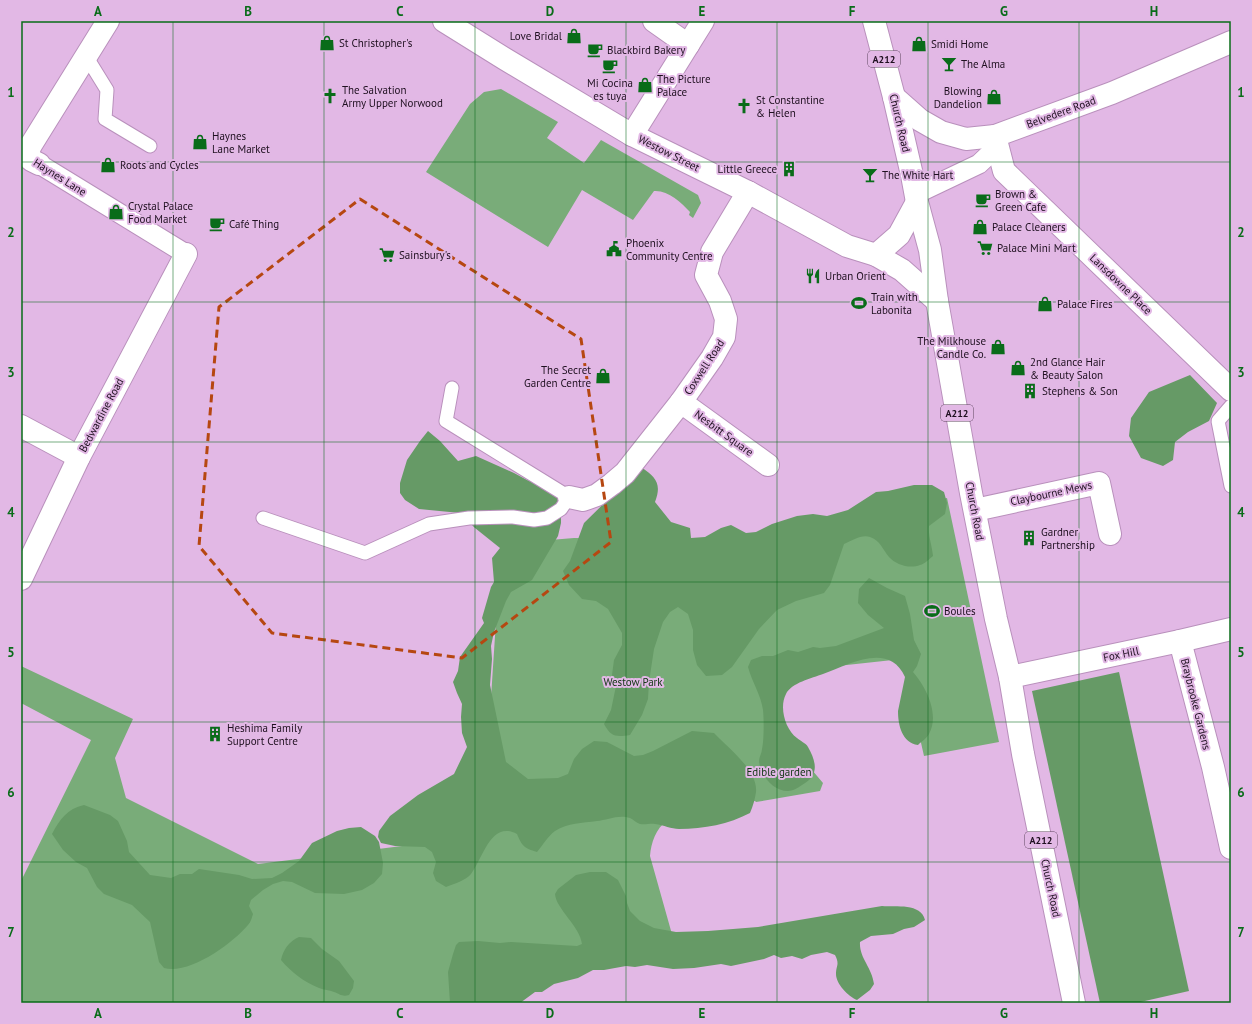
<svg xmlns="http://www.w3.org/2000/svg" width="1252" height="1024" font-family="'PT Sans',sans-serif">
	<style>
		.green { fill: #79ac79 }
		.forest { fill: #669a66 }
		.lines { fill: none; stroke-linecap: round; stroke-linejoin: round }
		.service-casing { stroke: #b990bc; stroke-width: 15 }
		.pedestrian-casing { stroke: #b990bc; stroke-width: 21 }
		.minor-casing { stroke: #b990bc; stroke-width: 24 }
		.primary-casing { stroke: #b990bc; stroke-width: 24 }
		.service { stroke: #fff; stroke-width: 13 }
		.pedestrian { stroke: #fff; stroke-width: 19 }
		.minor { stroke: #fff; stroke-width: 22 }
		.primary { stroke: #fff; stroke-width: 22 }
		.marked { fill: none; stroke: #b64711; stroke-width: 3; stroke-dasharray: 8 5; stroke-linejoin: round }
		.grid { fill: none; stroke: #096c19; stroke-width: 1; stroke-opacity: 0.55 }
		.labels { text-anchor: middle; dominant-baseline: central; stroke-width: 4; stroke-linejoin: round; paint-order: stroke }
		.shield { fill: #e2b8e5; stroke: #5a425b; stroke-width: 1 }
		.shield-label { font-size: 10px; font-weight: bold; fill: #1f1020 }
		.poi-label { font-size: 11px; fill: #1f1020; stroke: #e2b8e5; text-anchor: start }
		.street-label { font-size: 11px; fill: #1f1020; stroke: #e2b8e5 }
		.park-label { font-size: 11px; fill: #103612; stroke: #e2b8e5 }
		.neatline { fill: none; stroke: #096c19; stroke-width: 1.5 }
		.grid-label { font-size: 13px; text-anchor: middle; font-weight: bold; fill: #096c19 }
	</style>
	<rect width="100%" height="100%" fill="#e2b8e5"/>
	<g class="green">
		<path d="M501,89L558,122L547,138L584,163L601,140L698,195L701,203L693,218L689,215L690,212C681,202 668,190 654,191L633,220L582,190L548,247L426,172L470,104L484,92Z"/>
		<path d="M947,498L999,742L924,756L902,659L773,673L778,730L823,783L820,791L756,802L755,801C729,805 690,807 667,821C656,828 651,843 650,856L675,945L496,971L501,1003H21V881L91,740L21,703V666L133,719L115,758L126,798L258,864L482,836L501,544L574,538L719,540Z"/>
	</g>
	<g class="forest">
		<polygon points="1190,375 1217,403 1209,421 1188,432 1175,442 1173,460 1163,466 1141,458 1129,436 1131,418 1149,392"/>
		<path d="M428,431L440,441L458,461L476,456L514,473L527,480L547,488L556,495L561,509V523L558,536L532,580L511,592L506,601L494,632L491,646L492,659L490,685L506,762L528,779L558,778L568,774L574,759L582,749L594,741L607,742L634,756L643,755L653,751L692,731L714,733C728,748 758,770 756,792C755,799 753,806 750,813C729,824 704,829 679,829C671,829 664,825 655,824C651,823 645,825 640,824C636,823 633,819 630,818C619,814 607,820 597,821C582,823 568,823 555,831C548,836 543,845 537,852C524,848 522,846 517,834C491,820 483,858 471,874C466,880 454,884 446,887L436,881L433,873L436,862L432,852L425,847L395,846L381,843L378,837L379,831L390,816L418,795L454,774L467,747L462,733L461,717L462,704L457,693L453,682L458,671L460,657L484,623L482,618L491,587L494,582L492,558L500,548L475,528L460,513L419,509L405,500L400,493V483L407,460L420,441Z"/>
		<path d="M641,467C656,477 662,484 655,502L671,522L690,528L691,538L705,537L721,528L731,525L746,533L756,532L772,524L797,516L813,514L827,516L848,510L876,492L888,491L914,485H932L944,492L947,503L945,514L929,526C928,536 932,545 933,556C929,559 925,564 920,565C910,569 896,565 889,557C883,550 880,540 870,537C862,534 851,541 844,544L830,585L824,593L796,601L777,610L759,629L732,667L722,675L706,676L697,665L693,650V630L688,614L678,607L670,612L663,622L654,649L649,682L648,699L642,715L630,735C616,737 611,737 604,724L611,710L616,686L612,675L614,660L622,645V633L608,609L596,601L582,599L569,585L563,571L570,561L584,523Z"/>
		<path d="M869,578L887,588L905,596L910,614L914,640L921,654L917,666L913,672C926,687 940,714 929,734C927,738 921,742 918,745C902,743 898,725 898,711L905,677C889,641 848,665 823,674C812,678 791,683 786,694C779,707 785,729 797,738C800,741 806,743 808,747C817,763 819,776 802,785C798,788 792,791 788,791C773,791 760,775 759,761C759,757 762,753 762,749C764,741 764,719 763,710C761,695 752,682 748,667L751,660L762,656H773L788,650L798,652L813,647L820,648L836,646L884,628L868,615L858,603L859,589Z"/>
		<polygon points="1119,672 1189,991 1136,1003 1100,1003 1032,691"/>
		<path d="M84,805L110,815L118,821L127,841L129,852L150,875L171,878L180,874H192L199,869L239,875L252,879L272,878L282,873L299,861L312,843L337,831L349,828L361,827L375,836L379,842L383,863L382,874L374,883L362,890L344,894L315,893L292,882L283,881L273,884L263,890L251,900L249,906L253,914C252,917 251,922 248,925C232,944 189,975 164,968L159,962L150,922L132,905L104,894L97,887L87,868L76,862L63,850L52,834C60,819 67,809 84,805Z"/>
		<path d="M590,872H606L618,880L626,896L627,903L630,911L640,921L654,928L676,932L708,931L758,927L882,906C896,907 921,903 925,920L914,927L904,929L893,934L871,936L860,942C859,958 872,967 874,984L870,990L857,1000C848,996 836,984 836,974C836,965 840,965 835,955L827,952L811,955L802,959L792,956L781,958L774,955L764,959L731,966L721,964L694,968L673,969L647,965L635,967L626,966L604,970H593L578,978L554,984L542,992H535L520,1003H450L448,972L453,954L456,945L459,942L478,941L500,943L511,942L577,946L582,944C580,926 556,909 555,894L558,889L576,875Z"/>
		<path d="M299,937L311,938L322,949L339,961L354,981L353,988L349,995C342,997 340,994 334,992C329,990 324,990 319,988C304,982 291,972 281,960C283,950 289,941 299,937Z"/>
	</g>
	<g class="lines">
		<defs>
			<g id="service">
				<polyline points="86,56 107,90 105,119 150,146"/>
				<polyline points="1231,406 1218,421 1231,486"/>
				<polyline points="263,518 365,553 429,524 469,518 513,517 534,520 547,518 561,509 569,497 446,421 452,388"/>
			</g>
			<g id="pedestrian">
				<polyline points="39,164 186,254"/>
				<polyline points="916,194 979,164 998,146"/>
			</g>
			<g id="minor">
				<polyline points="654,21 688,45"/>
				<polyline points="894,97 920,120 941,132 966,139 995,136 1112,93 1231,42"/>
				<polyline points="632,135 703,21"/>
				<polyline points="995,136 1004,171 1231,390"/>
				<polyline points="39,164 31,160 28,152 31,145 108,21"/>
				<polyline points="681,402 768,465"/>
				<polyline points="21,426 79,457"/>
				<polyline points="569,497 583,500 597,495 612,484 625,473 681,402 712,358 724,337 726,319 720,301 706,275 712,252 748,192"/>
				<polyline points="975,510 1099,483 1110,534"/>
				<polyline points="21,579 79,457 186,254"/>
				<polyline points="1180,641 1213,767 1231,848"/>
				<polyline points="1010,677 1180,641 1231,629"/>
			</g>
			<g id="primary">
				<polyline points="444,21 505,59 632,135 748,192 847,246 876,255 902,270 937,301"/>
				<polyline points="874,21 894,97 912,175 917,202 930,250 937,301 971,493 996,619 1010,677 1023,754 1074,1003"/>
				<polyline points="876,255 899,235 917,202"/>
			</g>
		</defs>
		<use href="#service" class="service-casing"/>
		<use href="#pedestrian" class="pedestrian-casing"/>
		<use href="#minor" class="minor-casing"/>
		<use href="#primary" class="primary-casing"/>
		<use href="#service" class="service"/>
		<use href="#pedestrian" class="pedestrian"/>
		<use href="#minor" class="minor"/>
		<use href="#primary" class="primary"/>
	</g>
	<path class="marked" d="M360,199L581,339L611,542L462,658L272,633L199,546L219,307Z"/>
	<path class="grid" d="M173,21V1003M324,21V1003M475,21V1003M626,21V1003M777,21V1003M928,21V1003M1079,21V1003M21,162H1231M21,302H1231M21,442H1231M21,582H1231M21,722H1231M21,862H1231"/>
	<defs>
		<symbol id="shop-bare" viewBox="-9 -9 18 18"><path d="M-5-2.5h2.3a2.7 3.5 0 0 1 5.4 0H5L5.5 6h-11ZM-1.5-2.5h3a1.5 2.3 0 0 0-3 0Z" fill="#096c19" stroke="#e2b8e5" stroke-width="2.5" paint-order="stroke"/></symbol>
		<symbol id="cafe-bare" viewBox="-9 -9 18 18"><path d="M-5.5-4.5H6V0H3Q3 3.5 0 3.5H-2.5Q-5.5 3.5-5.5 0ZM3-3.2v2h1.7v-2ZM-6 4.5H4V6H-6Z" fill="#096c19" stroke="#e2b8e5" stroke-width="2.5" paint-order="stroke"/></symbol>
		<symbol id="bar-bare" viewBox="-9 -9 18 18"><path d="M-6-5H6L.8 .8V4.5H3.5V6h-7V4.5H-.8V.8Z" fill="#096c19" stroke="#e2b8e5" stroke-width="2.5" paint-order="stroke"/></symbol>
		<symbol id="church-bare" viewBox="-9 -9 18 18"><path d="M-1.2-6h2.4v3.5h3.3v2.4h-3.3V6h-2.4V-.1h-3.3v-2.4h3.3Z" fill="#096c19" stroke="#e2b8e5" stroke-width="2.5" paint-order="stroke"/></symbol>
		<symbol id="building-bare" viewBox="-9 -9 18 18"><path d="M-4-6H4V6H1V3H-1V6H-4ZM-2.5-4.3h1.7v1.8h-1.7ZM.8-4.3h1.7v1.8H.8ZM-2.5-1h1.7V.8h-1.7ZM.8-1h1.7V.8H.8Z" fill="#096c19" stroke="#e2b8e5" stroke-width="2.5" paint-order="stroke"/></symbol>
		<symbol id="supermarket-bare" viewBox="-9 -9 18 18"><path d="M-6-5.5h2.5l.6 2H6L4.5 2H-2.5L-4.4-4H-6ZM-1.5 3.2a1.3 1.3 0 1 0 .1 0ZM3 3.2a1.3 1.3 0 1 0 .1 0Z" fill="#096c19" stroke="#e2b8e5" stroke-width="2.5" paint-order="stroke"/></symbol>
		<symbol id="civic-bare" viewBox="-9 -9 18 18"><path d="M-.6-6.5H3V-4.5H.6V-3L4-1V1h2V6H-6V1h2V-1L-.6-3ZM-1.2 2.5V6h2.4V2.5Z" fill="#096c19" stroke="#e2b8e5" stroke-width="2.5" paint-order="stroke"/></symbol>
		<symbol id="restaurant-bare" viewBox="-9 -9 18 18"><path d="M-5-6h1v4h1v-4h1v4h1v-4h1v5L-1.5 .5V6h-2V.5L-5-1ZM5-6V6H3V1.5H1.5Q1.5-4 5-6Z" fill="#096c19" stroke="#e2b8e5" stroke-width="2.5" paint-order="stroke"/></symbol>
		<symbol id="stadium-bare" viewBox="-9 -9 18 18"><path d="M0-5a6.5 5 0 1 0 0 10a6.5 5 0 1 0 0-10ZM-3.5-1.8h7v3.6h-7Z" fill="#096c19" stroke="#e2b8e5" stroke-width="2.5" paint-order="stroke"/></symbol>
	</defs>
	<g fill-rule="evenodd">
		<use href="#shop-bare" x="563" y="25" width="22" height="22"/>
		<use href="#shop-bare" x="316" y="32" width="22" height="22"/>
		<use href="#shop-bare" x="908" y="33" width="22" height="22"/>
		<use href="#cafe-bare" x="584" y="39" width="22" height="22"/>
		<use href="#bar-bare" x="938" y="53" width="22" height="22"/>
		<use href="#cafe-bare" x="599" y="55" width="22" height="22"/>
		<use href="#shop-bare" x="634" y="74" width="22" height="22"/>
		<use href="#church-bare" x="319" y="85" width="22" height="22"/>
		<use href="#shop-bare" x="983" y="86" width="22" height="22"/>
		<use href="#church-bare" x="733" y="95" width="22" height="22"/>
		<use href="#shop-bare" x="189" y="131" width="22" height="22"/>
		<use href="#shop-bare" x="97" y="154" width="22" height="22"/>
		<use href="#building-bare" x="778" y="158" width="22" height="22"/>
		<use href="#bar-bare" x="859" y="164" width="22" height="22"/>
		<use href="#cafe-bare" x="972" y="189" width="22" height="22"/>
		<use href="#shop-bare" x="105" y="201" width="22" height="22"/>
		<use href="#cafe-bare" x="206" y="213" width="22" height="22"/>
		<use href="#shop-bare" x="969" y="216" width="22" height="22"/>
		<use href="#supermarket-bare" x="974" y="237" width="22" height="22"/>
		<use href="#civic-bare" x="603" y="238" width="22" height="22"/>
		<use href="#supermarket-bare" x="376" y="244" width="22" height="22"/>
		<use href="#restaurant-bare" x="802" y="265" width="22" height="22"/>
		<use href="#stadium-bare" x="848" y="292" width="22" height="22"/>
		<use href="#shop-bare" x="1034" y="293" width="22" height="22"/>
		<use href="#shop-bare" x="987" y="336" width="22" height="22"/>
		<use href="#shop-bare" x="1007" y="357" width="22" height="22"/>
		<use href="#shop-bare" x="592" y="365" width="22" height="22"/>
		<use href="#building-bare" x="1019" y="380" width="22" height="22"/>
		<use href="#building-bare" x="1018" y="527" width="22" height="22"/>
		<use href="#stadium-bare" x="921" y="600" width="22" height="22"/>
		<use href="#building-bare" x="204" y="723" width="22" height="22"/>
	</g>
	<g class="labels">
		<g class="shield">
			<rect x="868" y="51" width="32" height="16" rx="3"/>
			<rect x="941" y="405" width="32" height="16" rx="3"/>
			<rect x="1025" y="832" width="32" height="16" rx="3"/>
		</g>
		<g class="shield-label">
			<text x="884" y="59">A212</text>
			<text x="957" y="413">A212</text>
			<text x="1041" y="840">A212</text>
		</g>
		<g class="poi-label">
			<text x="562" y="36" text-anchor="end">Love Bridal</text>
			<text x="339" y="43">St Christopher's</text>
			<text x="931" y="44">Smidi Home</text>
			<text x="607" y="50">Blackbird Bakery</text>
			<text x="961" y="64">The Alma</text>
			<text x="657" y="79">The Picture<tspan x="657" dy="13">Palace</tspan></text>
			<text x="610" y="83" text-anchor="middle">Mi Cocina<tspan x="610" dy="13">es tuya</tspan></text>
			<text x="342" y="90">The Salvation<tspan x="342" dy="13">Army Upper Norwood</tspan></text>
			<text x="982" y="91" text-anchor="end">Blowing<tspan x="982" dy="13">Dandelion</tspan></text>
			<text x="756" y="100">St Constantine<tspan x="756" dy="13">&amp; Helen</tspan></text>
			<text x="212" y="136">Haynes<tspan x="212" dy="13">Lane Market</tspan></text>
			<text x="120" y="165">Roots and Cycles</text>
			<text x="777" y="169" text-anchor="end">Little Greece</text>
			<text x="882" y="175">The White Hart</text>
			<text x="995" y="194">Brown &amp;<tspan x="995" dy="13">Green Cafe</tspan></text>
			<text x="128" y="206">Crystal Palace<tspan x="128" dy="13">Food Market</tspan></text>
			<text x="229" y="224">Café Thing</text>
			<text x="992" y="227">Palace Cleaners</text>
			<text x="626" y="243">Phoenix<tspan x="626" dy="13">Community Centre</tspan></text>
			<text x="997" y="248">Palace Mini Mart</text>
			<text x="399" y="255">Sainsbury's</text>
			<text x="825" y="276">Urban Orient</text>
			<text x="871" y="297">Train with<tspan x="871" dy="13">Labonita</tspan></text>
			<text x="1057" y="304">Palace Fires</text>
			<text x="986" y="341" text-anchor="end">The Milkhouse<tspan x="986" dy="13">Candle Co.</tspan></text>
			<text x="1030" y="362">2nd Glance Hair<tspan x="1030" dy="13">&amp; Beauty Salon</tspan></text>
			<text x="591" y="370" text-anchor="end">The Secret<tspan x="591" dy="13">Garden Centre</tspan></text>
			<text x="1042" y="391">Stephens &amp; Son</text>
			<text x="1041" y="532">Gardner<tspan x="1041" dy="13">Partnership</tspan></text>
			<text x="944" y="611">Boules</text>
			<text x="227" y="728">Heshima Family<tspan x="227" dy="13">Support Centre</tspan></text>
		</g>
		<g class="street-label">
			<text transform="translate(1061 112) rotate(-20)">Belvedere Road</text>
			<text transform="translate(900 123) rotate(77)">Church Road</text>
			<text transform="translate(669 153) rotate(27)">Westow Street</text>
			<text transform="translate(60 177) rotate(32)">Haynes Lane</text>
			<text transform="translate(1121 284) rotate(44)">Lansdowne Place</text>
			<text transform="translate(704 367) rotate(-57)">Coxwell Road</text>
			<text transform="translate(101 415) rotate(-62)">Bedwardine Road</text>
			<text transform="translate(724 433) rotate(36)">Nesbitt Square</text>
			<text transform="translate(1051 493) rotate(-12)">Claybourne Mews</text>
			<text transform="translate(975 511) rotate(79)">Church Road</text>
			<text transform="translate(1121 654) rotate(-11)">Fox Hill</text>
			<text transform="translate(1196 704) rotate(76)">Braybrooke Gardens</text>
			<text transform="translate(1051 888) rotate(78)">Church Road</text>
		</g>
		<g class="park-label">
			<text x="633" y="682">Westow Park</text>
			<text x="779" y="772">Edible garden</text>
		</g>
	</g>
	<rect width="1252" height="1024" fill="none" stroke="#e2b8e5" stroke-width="44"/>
	<rect x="22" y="22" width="1208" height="980" class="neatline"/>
	<g class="grid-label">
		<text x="98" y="16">A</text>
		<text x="248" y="16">B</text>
		<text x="400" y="16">C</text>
		<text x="550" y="16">D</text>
		<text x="702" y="16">E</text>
		<text x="852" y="16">F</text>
		<text x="1004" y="16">G</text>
		<text x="1154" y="16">H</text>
		<text x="11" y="97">1</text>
		<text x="1241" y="97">1</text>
		<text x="11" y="237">2</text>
		<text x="1241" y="237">2</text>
		<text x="11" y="377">3</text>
		<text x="1241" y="377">3</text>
		<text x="11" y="517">4</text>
		<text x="1241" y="517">4</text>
		<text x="11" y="657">5</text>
		<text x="1241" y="657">5</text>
		<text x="11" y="797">6</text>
		<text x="1241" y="797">6</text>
		<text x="11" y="937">7</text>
		<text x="1241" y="937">7</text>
		<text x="98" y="1018">A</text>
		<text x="248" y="1018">B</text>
		<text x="400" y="1018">C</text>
		<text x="550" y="1018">D</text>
		<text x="702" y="1018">E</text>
		<text x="852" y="1018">F</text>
		<text x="1004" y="1018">G</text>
		<text x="1154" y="1018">H</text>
	</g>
</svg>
